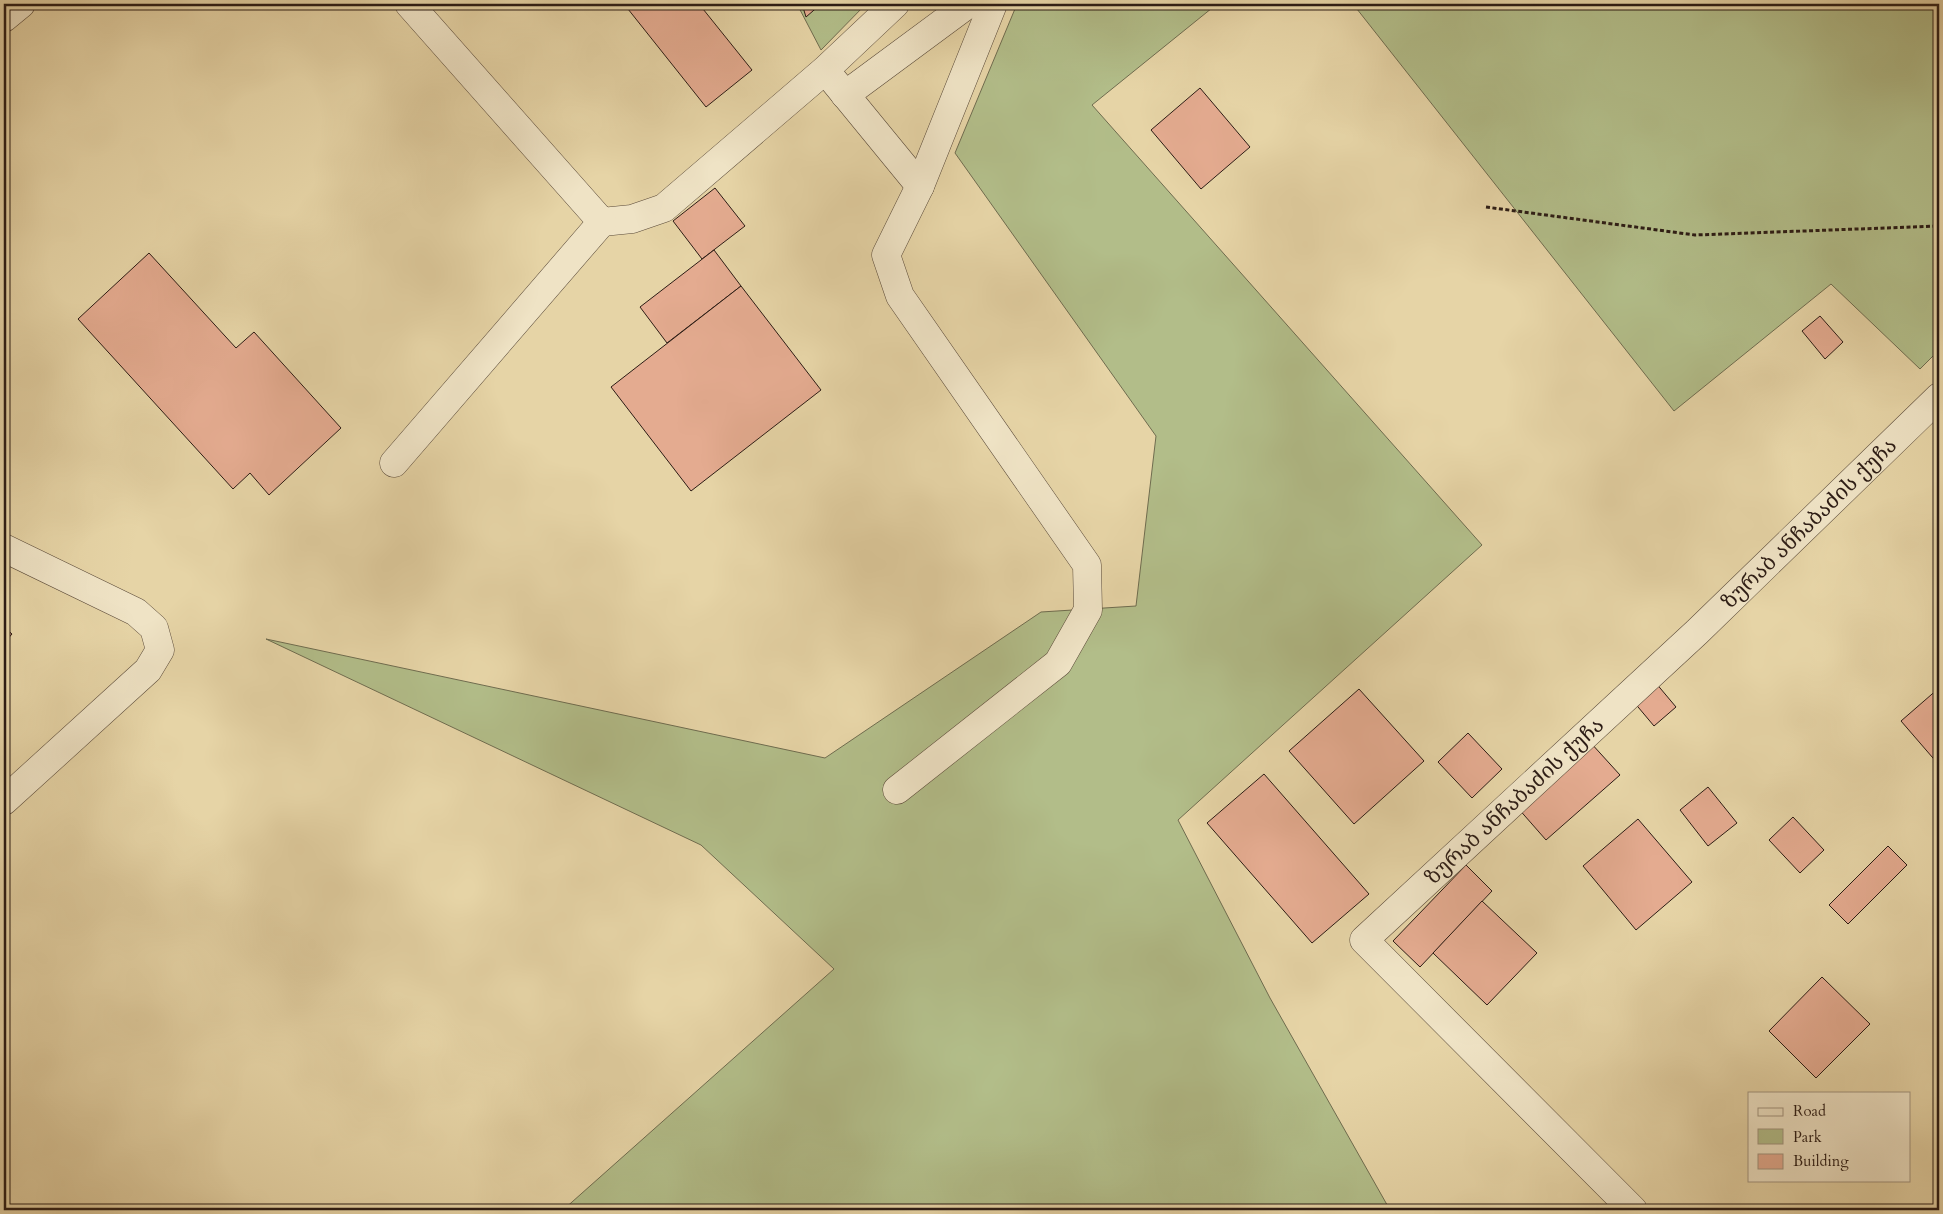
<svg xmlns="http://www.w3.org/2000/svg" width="1943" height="1214" font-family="Cardo,'Noto Serif Georgian',serif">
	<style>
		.green { fill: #b2bd89; stroke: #6f6c4f }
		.building { fill: #e4ab90; stroke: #2c1c15 }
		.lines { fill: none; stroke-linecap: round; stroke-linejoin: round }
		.minor-casing { stroke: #5a4a39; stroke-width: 29 }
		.path { stroke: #2c1c15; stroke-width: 3; stroke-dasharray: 4 2.5; stroke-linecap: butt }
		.minor { stroke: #efe3c5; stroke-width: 28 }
		.labels { text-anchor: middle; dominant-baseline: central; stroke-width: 5; stroke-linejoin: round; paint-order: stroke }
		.street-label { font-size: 21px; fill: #2c1c15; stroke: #efe3c5 }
	</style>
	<rect width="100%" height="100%" fill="#e6d4a6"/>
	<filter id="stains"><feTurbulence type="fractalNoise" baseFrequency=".004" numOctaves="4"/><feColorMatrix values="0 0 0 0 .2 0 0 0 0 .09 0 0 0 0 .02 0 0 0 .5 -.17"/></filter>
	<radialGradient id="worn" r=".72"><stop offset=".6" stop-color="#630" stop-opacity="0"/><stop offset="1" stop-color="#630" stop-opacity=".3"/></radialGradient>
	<g class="green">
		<polygon points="797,4 866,4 821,50"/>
		<polygon points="1017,4 1217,4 1092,105 1482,545 1178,820 1270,998 1390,1210 563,1210 834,969 701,845 266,639 825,758 1041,612 1136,606 1156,436 955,153"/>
		<polygon points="1353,4 1939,4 1939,350 1920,369 1831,284 1674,411"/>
	</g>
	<g class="building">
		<polygon points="624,4 699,4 752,70 706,107"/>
		<polygon points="802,4 821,4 806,17"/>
		<polygon points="1200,88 1250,147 1201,189 1151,130"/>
		<polygon points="715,188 745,226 702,259 673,221"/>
		<polygon points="714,250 741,286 667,343 640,307"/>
		<polygon points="149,253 236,348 254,332 341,428 269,495 250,473 233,489 78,319"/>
		<polygon points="741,286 821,390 691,491 611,387"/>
		<polygon points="1820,316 1843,342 1825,359 1802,331"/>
		<polygon points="4,627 12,634 4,643"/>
		<polygon points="1655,682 1676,707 1654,726 1633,701"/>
		<polygon points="1939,688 1939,765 1901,721"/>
		<polygon points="1359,689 1424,761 1354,824 1289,751"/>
		<polygon points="1468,733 1502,769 1472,798 1438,762"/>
		<polygon points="1590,742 1620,775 1546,840 1517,807"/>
		<polygon points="1264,774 1369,894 1312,943 1207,823"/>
		<polygon points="1708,787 1737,823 1708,846 1680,810"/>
		<polygon points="1793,817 1824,850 1800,873 1769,840"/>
		<polygon points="1638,819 1692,882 1636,930 1583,866"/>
		<polygon points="1888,846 1907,865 1848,924 1829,905"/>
		<polygon points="1466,865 1492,891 1420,967 1393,941"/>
		<polygon points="1482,901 1537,953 1487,1005 1433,953"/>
		<polygon points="1822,977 1870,1024 1816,1078 1769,1031"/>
	</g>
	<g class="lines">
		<defs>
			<g id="minor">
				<polyline points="409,4 602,222 632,219 664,208 825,70 895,4"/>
				<polyline points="4,18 21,4"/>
				<polyline points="834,81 920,186"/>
				<polyline points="845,95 968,4"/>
				<polyline points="394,463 602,222"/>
				<polyline points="4,548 136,612 154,628 160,650 148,670 4,801"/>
				<polyline points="897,790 1058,663 1088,610 1087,565 900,296 886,255 920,186 993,4"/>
				<path id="s1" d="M1633,1210L1364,940L1697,632L1939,397"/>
			</g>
		</defs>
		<use href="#minor" class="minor-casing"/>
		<polyline class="path" points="1486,207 1695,235 1939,226"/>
		<use href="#minor" class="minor"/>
	</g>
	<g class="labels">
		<g class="street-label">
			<text stroke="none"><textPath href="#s1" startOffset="991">ზურაბ ანჩაბაძის ქუჩა</textPath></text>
			<text stroke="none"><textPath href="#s1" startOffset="586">ზურაბ ანჩაბაძის ქუჩა</textPath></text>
		</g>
	</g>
	<rect width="1943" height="1214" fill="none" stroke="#e6d4a6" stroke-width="20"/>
	<rect x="5" y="5" width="1933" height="1204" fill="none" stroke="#2c1c15" stroke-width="2.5"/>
	<rect x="10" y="10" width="1923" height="1194" fill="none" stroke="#2c1c15"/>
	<rect x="1748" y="1092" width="162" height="90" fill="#efe3c5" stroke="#a1937f"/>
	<rect x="1758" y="1108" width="25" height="8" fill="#efe3c5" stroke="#a1937f"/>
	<text x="1793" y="1116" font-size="15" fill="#2c1c15">Road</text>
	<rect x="1758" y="1129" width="25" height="15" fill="#b2bd89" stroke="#a1937f"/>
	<text x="1793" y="1142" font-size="15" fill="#2c1c15">Park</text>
	<rect x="1758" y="1154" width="25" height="15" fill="#e4ab90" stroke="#a1937f"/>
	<text x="1793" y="1166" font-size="15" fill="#2c1c15">Building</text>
	<rect width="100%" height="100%" filter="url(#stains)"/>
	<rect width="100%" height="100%" fill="url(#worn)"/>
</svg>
